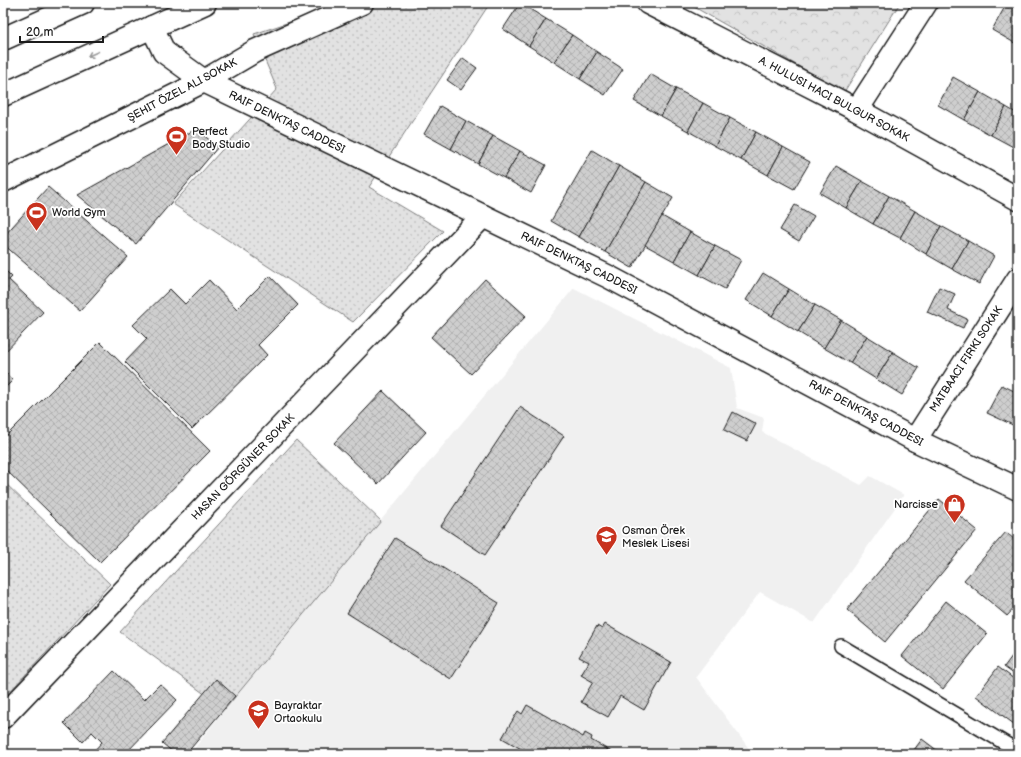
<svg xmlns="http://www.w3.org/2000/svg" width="1021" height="757" font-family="'Balsamiq Sans',sans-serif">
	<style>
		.built { fill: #f0f0f0 }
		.grass { fill: url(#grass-dots); stroke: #7f7f7f }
		.park { fill: url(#park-crowns); stroke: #7f7f7f }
		.building { fill: url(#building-cross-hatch); stroke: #1c1c1c }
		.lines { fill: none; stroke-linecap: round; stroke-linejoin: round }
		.lane-casing { stroke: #1c1c1c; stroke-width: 16 }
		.street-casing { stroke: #1c1c1c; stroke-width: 25 }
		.secondary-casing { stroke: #1c1c1c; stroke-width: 25 }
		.highway-casing { stroke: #1c1c1c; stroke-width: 25 }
		.lane { stroke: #fff; stroke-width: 13 }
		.street { stroke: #fff; stroke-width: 22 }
		.secondary { stroke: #fff; stroke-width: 22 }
		.highway { stroke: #fff; stroke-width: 22 }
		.oneway { stroke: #999 }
		.labels { text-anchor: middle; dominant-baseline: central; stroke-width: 3.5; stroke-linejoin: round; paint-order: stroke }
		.street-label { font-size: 11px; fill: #1c1c1c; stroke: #fff }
		.poi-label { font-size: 11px; fill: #1c1c1c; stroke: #fff; text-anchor: start }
	</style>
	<defs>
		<pattern id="grass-dots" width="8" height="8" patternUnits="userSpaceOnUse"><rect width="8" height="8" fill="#e2e2e2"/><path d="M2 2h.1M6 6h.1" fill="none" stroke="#c1c1c1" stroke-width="1.8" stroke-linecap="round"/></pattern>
		<pattern id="park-crowns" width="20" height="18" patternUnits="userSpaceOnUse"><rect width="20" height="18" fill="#e2e2e2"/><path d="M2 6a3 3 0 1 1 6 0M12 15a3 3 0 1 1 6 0" fill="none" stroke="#c1c1c1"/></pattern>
		<pattern id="building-cross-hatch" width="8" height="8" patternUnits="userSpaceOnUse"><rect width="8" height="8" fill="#cecece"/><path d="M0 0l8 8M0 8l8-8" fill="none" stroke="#b0b0b0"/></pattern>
	</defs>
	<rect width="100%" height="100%" fill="#fff"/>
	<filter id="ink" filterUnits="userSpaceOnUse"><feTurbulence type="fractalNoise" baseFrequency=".025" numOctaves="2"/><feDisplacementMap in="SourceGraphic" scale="8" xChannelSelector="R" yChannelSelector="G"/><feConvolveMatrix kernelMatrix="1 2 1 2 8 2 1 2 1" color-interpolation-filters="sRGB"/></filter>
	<g filter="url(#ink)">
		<polygon class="built" points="574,288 731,368 737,408 764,418 762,432 861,485 870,476 904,495 814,623 760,592 696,677 753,754 190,754 238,692"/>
		<g class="grass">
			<polygon points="346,3 490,3 369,187 443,231 353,322 173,204 277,89 254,34"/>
			<polygon points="296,440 381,521 225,709 120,632"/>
			<polygon points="3,481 110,584 3,699"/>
		</g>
		<polygon class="park" points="687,3 900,3 844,92"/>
		<g class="building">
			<polygon points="520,3 546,19 529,46 503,29"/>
			<polygon points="1007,3 1018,10 1018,45 992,30"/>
			<polygon points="1007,3 1018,3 1018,10"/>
			<polygon points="546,19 572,35 554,62 529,46"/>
			<polygon points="572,35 597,52 580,79 554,62"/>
			<polygon points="597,52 623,69 605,95 580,79"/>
			<polygon points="463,58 477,68 461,90 447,80"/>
			<polygon points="650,74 676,89 661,116 634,101"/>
			<polygon points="953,77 980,92 964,120 938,105"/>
			<polygon points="676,89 703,103 688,131 661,116"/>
			<polygon points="980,92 1006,107 991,135 964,120"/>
			<polygon points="703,103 730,118 715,146 688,131"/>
			<polygon points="440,106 466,121 451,149 424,134"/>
			<polygon points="1006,107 1018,114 1017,149 991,135"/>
			<polygon points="730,118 756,132 741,160 715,146"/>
			<polygon points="466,121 493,136 478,164 451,149"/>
			<polygon points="196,129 218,147 136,244 77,195"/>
			<polygon points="756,132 783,147 768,175 741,160"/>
			<polygon points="493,136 520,151 504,178 478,164"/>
			<polygon points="783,147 810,162 794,189 768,175"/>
			<polygon points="592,150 619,166 579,237 551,221"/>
			<polygon points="520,151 546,165 531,193 504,178"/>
			<polygon points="619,166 646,182 605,252 579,237"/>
			<polygon points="836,166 862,181 846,208 820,193"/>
			<polygon points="862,181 889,196 873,224 846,208"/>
			<polygon points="646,182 673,198 632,268 605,252"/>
			<polygon points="48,187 128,257 80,311 3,244 3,237"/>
			<polygon points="889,196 915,211 900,238 873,224"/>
			<polygon points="795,205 814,216 799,241 780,230"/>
			<polygon points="915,211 941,226 926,254 900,238"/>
			<polygon points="662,216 690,232 674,261 645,245"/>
			<polygon points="941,226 968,241 952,269 926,254"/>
			<polygon points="690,232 715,246 699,275 674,261"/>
			<polygon points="968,241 994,256 979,284 952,269"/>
			<polygon points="715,246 741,260 725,289 699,275"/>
			<polygon points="3,268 12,277 9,280 43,312 3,354"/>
			<polygon points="763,273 789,289 772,316 746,300"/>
			<polygon points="270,276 298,305 258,345 267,355 192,429 125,362 147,339 133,325 170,289 185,304 209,280 237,309"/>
			<polygon points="485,279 526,316 471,374 431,337"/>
			<polygon points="939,287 955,294 948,310 967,319 963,328 927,312"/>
			<polygon points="789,289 815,305 798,332 772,316"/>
			<polygon points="815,305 841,320 824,348 798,332"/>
			<polygon points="841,320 867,336 850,363 824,348"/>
			<polygon points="867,336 893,352 876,379 850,363"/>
			<polygon points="100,342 210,451 100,562 3,467 3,439"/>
			<polygon points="893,352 919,368 902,395 876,379"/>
			<polygon points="3,370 13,380 3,390"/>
			<polygon points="1002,385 1018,393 1018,420 1015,426 987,413"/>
			<polygon points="383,391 426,432 378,484 334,443"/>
			<polygon points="520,407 564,436 485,555 441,526"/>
			<polygon points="733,412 756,424 747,441 724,430"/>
			<polygon points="939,499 977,530 885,642 847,610"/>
			<polygon points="1006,532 1018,543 1018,604 1007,616 964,580"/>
			<polygon points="395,538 499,603 451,679 347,613"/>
			<polygon points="946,601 987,634 943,689 902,656"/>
			<polygon points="605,624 671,662 644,710 620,696 608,717 581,702 593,682 581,675 589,662 579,657 597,626 602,629"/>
			<polygon points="1018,648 1018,677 1004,667"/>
			<polygon points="998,667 1018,682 1018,727 976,696"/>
			<polygon points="114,671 144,700 160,684 177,700 125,754 91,754 102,742 92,732 83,742 64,723"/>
			<polygon points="216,679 235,696 186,754 175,754 162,743"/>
			<polygon points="527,705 583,737 585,733 592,737 591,740 615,754 530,754 502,738 518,711 522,714"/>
			<polygon points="922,739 942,754 911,754"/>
		</g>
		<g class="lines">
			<defs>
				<polyline id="lane" points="841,646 1018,751"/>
				<g id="street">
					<polyline points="648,3 857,110 1018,199"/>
					<polyline points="857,110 926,3"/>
					<polyline points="3,181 204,81 255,51 362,3"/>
					<polyline points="915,440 1018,279"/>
					<polyline points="3,717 483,216"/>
				</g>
				<polyline id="secondary" points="152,27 164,52 204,81 609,277 915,440 1018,489"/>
				<g id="highway">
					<polyline points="3,39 83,3"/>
					<polyline points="3,95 205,3"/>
				</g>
			</defs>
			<use href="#lane" class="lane-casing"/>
			<use href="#street" class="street-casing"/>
			<use href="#secondary" class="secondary-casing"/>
			<use href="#highway" class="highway-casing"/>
			<use href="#lane" class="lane"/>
			<use href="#street" class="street"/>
			<use href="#secondary" class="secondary"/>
			<use href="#highway" class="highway"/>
		</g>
		<defs><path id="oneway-shaft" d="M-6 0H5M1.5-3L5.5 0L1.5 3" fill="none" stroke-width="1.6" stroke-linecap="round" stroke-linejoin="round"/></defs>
		<use class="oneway" href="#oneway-shaft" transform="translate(93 54) rotate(156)"/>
	</g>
	<defs>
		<symbol id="stadium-pin" viewBox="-11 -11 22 30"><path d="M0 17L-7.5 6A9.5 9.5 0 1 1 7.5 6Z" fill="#c8321e" stroke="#fff"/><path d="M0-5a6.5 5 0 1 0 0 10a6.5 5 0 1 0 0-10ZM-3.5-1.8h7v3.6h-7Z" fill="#fff"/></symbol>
		<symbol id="shop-pin" viewBox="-11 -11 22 30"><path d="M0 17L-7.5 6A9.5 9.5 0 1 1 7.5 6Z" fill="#c8321e" stroke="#fff"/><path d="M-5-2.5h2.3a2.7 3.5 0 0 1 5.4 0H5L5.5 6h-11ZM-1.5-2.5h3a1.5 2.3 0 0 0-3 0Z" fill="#fff"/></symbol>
		<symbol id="school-pin" viewBox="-11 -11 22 30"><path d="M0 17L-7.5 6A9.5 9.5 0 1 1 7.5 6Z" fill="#c8321e" stroke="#fff"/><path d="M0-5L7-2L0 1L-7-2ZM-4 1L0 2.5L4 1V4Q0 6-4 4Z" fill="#fff"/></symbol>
	</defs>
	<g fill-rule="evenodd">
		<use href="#stadium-pin" x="164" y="124" width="25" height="34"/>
		<use href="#stadium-pin" x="24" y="200" width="25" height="34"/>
		<use href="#shop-pin" x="942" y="492" width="25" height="34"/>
		<use href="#school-pin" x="594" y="524" width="25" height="34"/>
		<use href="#school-pin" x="246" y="698" width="25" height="34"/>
	</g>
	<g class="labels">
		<g class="street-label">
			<text transform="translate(182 90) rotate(-28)">ŞEHIT ÖZEL ALI SOKAK</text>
			<text transform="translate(834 99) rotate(28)">A. HULUSI HACI BULGUR SOKAK</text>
			<text transform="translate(287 122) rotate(26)">RAIF DENKTAŞ CADDESI</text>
			<text transform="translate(579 263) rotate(26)">RAIF DENKTAŞ CADDESI</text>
			<text transform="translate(966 359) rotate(-57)">MATBAACI FIRKI SOKAK</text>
			<text transform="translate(866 413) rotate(28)">RAIF DENKTAŞ CADDESI</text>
			<text transform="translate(243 467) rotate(-46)">HASAN GÖRGÜNER SOKAK</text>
		</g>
		<g class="poi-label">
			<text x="192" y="131">Perfect<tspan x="192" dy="13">Body Studio</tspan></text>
			<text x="52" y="212">World Gym</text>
			<text x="938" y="504" text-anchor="end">Narcisse</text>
			<text x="622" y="530">Osman Örek<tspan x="622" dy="13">Meslek Lisesi</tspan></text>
			<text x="274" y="705">Bayraktar<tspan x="274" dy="13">Ortaokulu</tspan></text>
		</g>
	</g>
	<rect width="1021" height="757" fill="none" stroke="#fff" stroke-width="16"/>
	<rect x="8" y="8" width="1005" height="741" fill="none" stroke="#1c1c1c" stroke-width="1.5" filter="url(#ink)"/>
	<path d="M20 36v6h83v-6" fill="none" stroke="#1c1c1c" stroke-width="2"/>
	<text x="26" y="36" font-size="12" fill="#1c1c1c" stroke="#ffffff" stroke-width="3" paint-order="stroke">20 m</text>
</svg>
